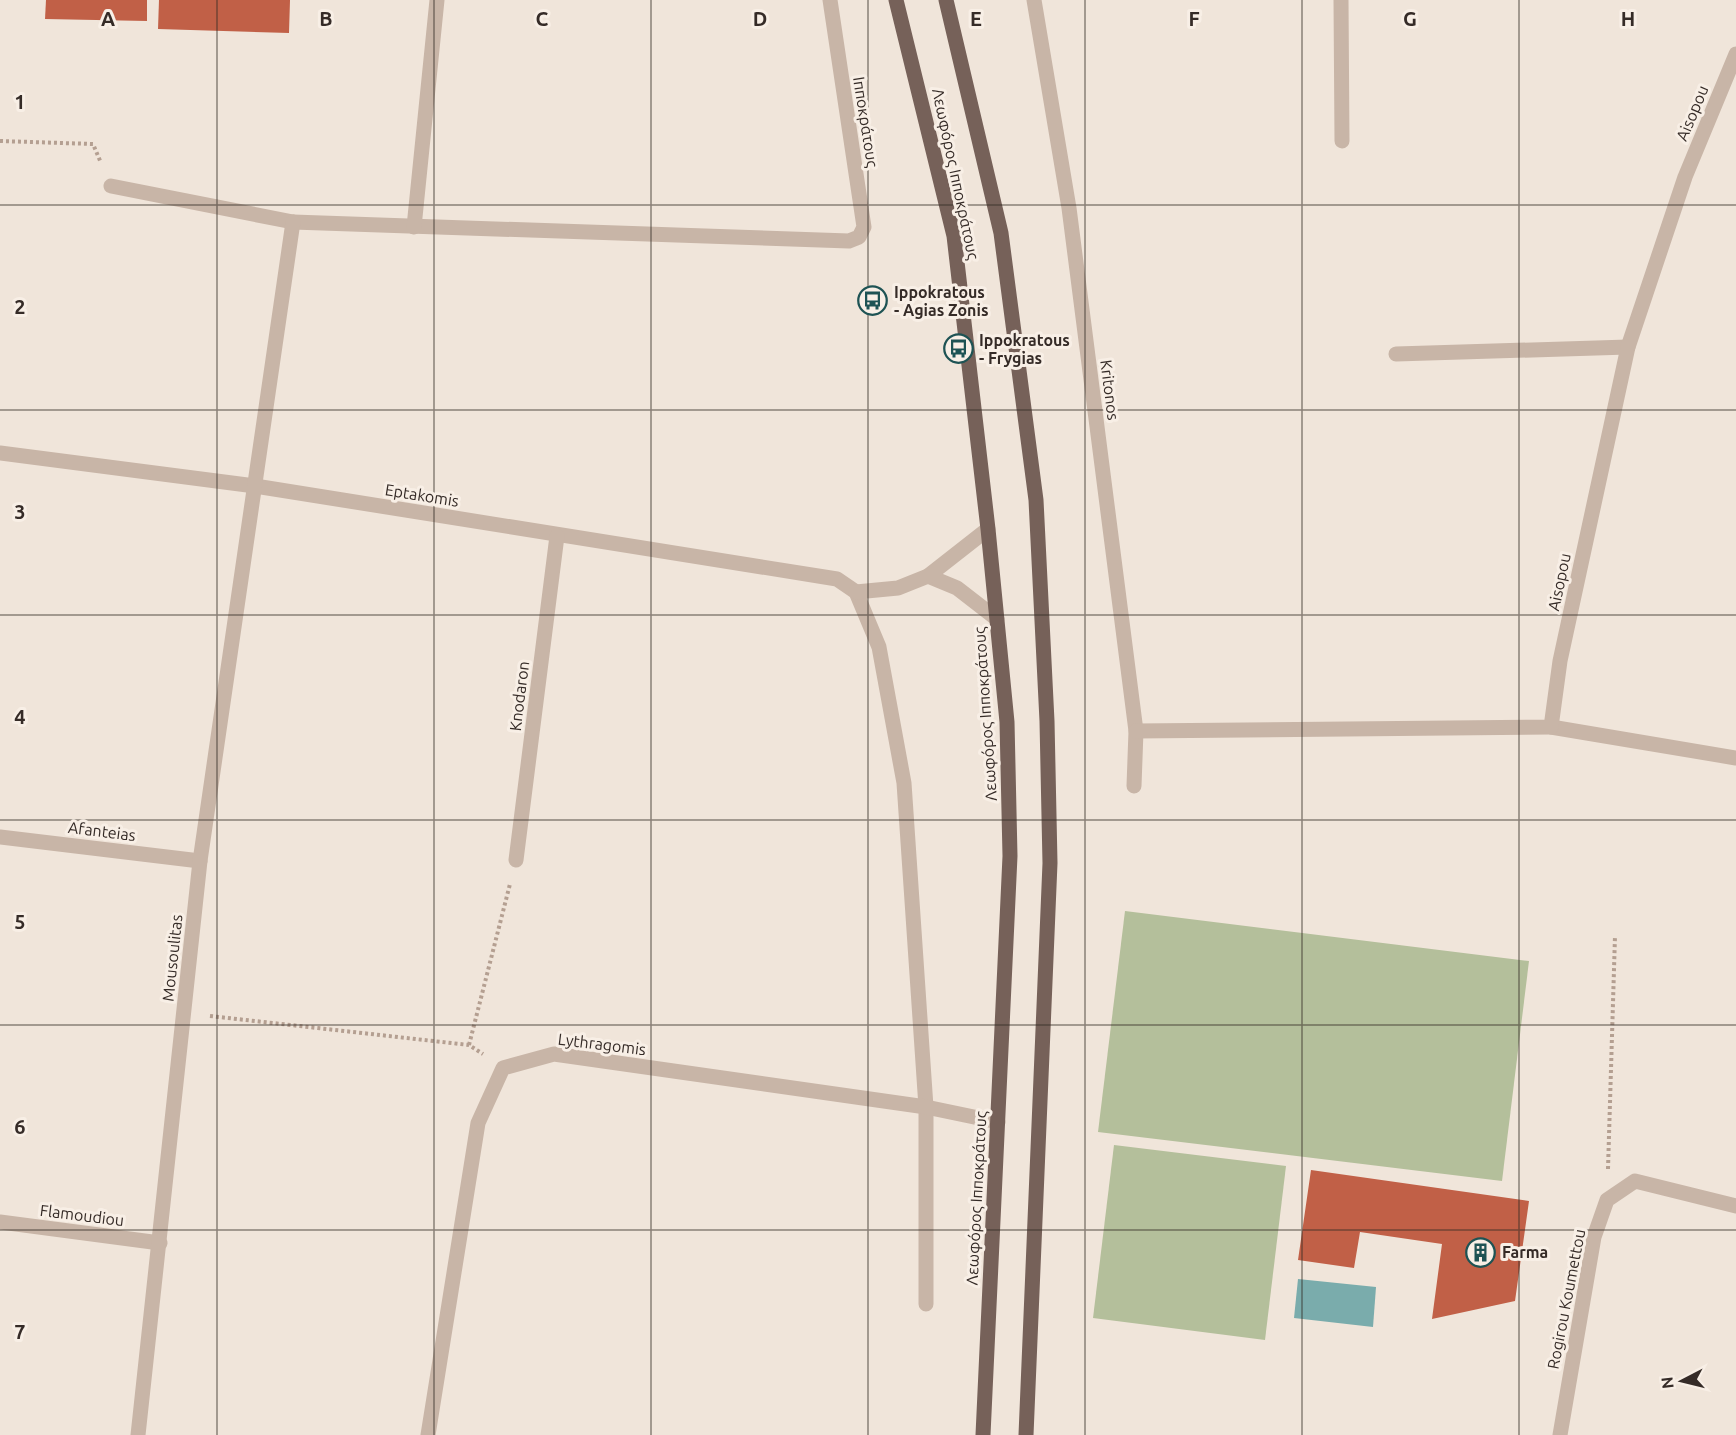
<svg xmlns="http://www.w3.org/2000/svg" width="1736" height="1435" font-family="Ubuntu,sans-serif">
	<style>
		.green { fill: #b4bf9b }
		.water { fill: #7aacac }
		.building { fill: #c16047 }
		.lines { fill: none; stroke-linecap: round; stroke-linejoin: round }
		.path { stroke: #b49f91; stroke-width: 4; stroke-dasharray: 3 3; stroke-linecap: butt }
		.minor { stroke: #c8b5a7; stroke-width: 15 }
		.major { stroke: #766159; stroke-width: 15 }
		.grid { fill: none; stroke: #352b27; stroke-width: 1.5; stroke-opacity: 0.55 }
		.labels { text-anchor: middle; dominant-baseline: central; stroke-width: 6; stroke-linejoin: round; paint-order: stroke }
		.street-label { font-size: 16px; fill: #352b27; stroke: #f8efe6 }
		.poi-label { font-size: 16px; font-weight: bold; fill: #352b27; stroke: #f8efe6; text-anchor: start }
		.grid-label { font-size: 20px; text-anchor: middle; font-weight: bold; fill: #352b27; stroke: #f8efe6; stroke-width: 6; stroke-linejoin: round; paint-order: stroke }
	</style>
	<rect width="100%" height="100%" fill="#f0e5da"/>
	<g class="green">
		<polygon points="1125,911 1529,961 1502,1181 1098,1132"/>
		<polygon points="1114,1145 1286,1166 1265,1340 1093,1318"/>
	</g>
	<polygon class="water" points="1298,1279 1376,1287 1373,1327 1294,1318"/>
	<g class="building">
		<polygon points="46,0 147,0 147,21 45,19"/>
		<polygon points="159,0 290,0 289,33 158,29"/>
		<polygon points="1311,1170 1529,1201 1515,1301 1432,1319 1442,1244 1360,1232 1354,1268 1298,1260"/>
	</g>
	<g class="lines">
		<g class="path">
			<polyline points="0,141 93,144 101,163"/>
			<polyline points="210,1016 469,1045 483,1054"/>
			<polyline points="469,1045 510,884"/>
			<polyline points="1608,1169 1615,936"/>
		</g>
		<g class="minor">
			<polyline points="1034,0 1069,208 1136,731 1134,786"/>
			<polyline points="1341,0 1342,141"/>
			<polyline points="111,186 293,222 849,241 859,237 864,227 830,0"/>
			<polyline points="414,227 437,0"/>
			<polyline points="1396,354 1628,347"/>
			<polyline points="0,453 255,486 837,579 856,592 879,647 904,783 926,1107 926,1304"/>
			<polyline points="928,576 957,588 997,619"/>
			<polyline points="856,592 898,588 928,576 988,529"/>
			<polyline points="1551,727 1736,758"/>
			<polyline points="1136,731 1551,727 1560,661 1628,347 1685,177 1736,54"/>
			<polyline points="0,837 200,861"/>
			<polyline points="516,860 557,536"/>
			<polyline points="0,1222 160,1243"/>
			<polyline points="138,1435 200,861 293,222"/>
			<polyline points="428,1435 478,1123 503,1068 554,1054 926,1107 998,1122"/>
			<polyline points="1560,1435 1594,1237 1607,1200 1635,1181 1736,1206"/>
		</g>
		<g class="major">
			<polyline points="896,0 954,236 988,529 1007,722 1010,856 983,1435"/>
			<polyline points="946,0 1001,233 1036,500 1047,721 1050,863 1026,1435"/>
		</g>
	</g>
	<path class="grid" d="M217,0V1435M434,0V1435M651,0V1435M868,0V1435M1085,0V1435M1302,0V1435M1519,0V1435M0,205H1736M0,410H1736M0,615H1736M0,820H1736M0,1025H1736M0,1230H1736"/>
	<defs>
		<symbol id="bus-ring" viewBox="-11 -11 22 22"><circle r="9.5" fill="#f8efe6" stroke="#1e5354" stroke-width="1.5"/><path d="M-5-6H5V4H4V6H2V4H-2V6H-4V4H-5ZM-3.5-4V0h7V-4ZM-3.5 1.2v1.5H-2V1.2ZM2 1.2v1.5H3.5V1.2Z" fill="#1e5354"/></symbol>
		<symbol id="building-ring" viewBox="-11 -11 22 22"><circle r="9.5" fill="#f8efe6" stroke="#1e5354" stroke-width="1.5"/><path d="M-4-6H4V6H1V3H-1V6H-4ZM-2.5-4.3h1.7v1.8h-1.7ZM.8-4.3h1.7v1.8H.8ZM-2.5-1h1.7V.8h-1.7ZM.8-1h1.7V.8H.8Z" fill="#1e5354"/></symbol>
	</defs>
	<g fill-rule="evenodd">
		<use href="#bus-ring" x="856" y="284" width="33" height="33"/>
		<use href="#bus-ring" x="942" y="332" width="33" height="33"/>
		<use href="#building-ring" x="1464" y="1236" width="33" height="33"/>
	</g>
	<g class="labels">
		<g class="street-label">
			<text transform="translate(1692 113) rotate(-67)">Aisopou</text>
			<text transform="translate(866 122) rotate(81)">Ιπποκράτους</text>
			<text transform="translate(956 174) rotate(78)">Λεωφόρος Ιπποκράτους</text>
			<text transform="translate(1110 390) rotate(83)">Kritonos</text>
			<text transform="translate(422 495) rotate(9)">Eptakomis</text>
			<text transform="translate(1559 582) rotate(-78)">Aisopou</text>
			<text transform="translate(519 696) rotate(-83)">Knodaron</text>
			<text transform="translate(985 714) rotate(-94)">Λεωφόρος Ιπποκράτους</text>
			<text transform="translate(102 831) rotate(7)">Afanteias</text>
			<text transform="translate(172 958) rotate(-84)">Mousoulitas</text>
			<text transform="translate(602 1044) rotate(7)">Lythragomis</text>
			<text transform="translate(976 1198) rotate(-87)">Λεωφόρος Ιπποκράτους</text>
			<text transform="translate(82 1215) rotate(7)">Flamoudiou</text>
			<text transform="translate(1566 1299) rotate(-79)">Rogirou Koumettou</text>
		</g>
		<g class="poi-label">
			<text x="894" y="292">Ippokratous<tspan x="894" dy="18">- Agias Zonis</tspan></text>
			<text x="979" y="340">Ippokratous<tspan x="979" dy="18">- Frygias</tspan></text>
			<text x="1502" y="1252">Farma</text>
		</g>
	</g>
	<g class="grid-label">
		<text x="108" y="26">A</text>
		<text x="326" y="26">B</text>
		<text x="542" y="26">C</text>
		<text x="760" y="26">D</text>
		<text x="976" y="26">E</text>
		<text x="1194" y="26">F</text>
		<text x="1410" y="26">G</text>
		<text x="1628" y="26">H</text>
		<text x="20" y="109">1</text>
		<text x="20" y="314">2</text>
		<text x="20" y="519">3</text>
		<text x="20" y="724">4</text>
		<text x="20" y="929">5</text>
		<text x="20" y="1134">6</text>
		<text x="20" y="1339">7</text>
	</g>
	<g transform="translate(1682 1381) rotate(263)" stroke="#f8efe6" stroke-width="4.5" paint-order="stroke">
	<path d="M0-4.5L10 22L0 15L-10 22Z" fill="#352b27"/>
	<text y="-9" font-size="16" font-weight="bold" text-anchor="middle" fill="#352b27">N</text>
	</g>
</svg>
